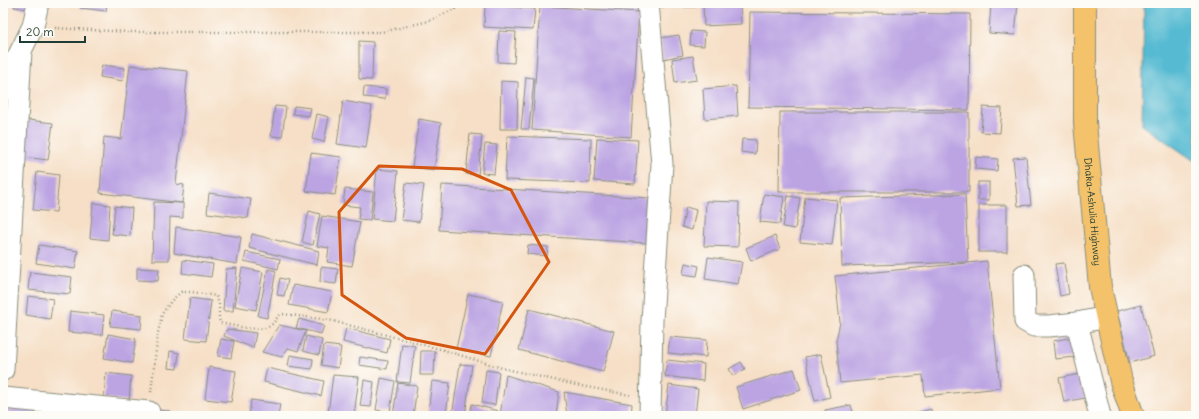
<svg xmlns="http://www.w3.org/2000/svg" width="1199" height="419" font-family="Delius,sans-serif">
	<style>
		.water { fill: #54bad2; stroke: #3a7c83 }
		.building { fill: #bca4e3 }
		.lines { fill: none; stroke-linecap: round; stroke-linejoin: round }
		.street-casing { stroke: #8a8e7d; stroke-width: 23 }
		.highway-casing { stroke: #8a8e7d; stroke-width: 24 }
		.path { stroke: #8a8e7d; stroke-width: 2.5; stroke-dasharray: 1 3; stroke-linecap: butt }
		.street { stroke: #fff; stroke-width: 21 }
		.highway { stroke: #f4c26a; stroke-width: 22 }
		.marked { fill: none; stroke: #d45610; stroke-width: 3; stroke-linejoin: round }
		.labels { text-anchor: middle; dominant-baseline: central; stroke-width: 4; stroke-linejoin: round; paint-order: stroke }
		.street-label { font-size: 10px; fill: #1f3d34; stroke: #fdfcf7 }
	</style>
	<rect width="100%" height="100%" fill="#fdfcf7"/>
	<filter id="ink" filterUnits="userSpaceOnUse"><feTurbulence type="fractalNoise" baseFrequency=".025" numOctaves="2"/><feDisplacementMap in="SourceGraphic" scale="8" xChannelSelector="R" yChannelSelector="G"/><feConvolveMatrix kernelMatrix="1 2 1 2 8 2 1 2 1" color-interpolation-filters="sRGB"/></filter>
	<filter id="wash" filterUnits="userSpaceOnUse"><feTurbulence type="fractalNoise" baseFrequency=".012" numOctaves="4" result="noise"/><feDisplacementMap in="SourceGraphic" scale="16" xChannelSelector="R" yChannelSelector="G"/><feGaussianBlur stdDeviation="0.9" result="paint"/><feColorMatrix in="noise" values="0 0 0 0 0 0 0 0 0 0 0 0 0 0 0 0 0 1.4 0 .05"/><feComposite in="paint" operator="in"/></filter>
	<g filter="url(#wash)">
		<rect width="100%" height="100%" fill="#f6dfc6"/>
		<polygon class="water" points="1144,3 1196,3 1196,162 1142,125"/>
		<g id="blocks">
			<g class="building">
				<polygon points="15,3 27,3 27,9 14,7"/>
				<polygon points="81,3 107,3 106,11 80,8"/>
				<rect x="658" y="3" width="39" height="4"/>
				<polygon points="703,3 740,3 741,24 704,26"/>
				<polygon points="991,3 1018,3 1015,35 989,33"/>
				<polygon points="485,5 535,9 533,30 484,27"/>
				<polygon points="540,6 639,12 631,137 532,130"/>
				<polygon points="750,12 970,14 969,110 748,107"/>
				<polygon points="499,31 516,32 514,63 498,62"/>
				<polygon points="691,31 705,32 704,46 690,45"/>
				<polygon points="679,35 683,55 663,59 660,38"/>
				<polygon points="359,41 373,42 372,80 359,79"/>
				<polygon points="693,56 697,80 675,83 672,59"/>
				<polygon points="102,65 125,68 123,81 100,77"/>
				<polygon points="130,65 188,71 176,184 184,185 182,203 100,193 104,137 121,139"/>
				<polygon points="526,77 534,78 529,129 521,129"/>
				<polygon points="501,81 518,82 517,129 500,129"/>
				<polygon points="736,86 738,116 705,119 703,89"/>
				<polygon points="364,87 386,89 385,99 363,97"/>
				<polygon points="343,101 372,106 366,148 337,144"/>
				<polygon points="275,106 286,107 282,137 271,136"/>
				<polygon points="294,106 311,108 309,116 293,114"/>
				<polygon points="983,107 1002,108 1000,133 981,132"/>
				<polygon points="780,112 969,112 969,192 779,192"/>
				<polygon points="317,114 329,117 324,142 312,139"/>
				<polygon points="419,119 441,123 434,170 412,167"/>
				<polygon points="28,120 53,123 48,160 23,157"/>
				<polygon points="470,134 482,135 478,175 466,174"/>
				<polygon points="507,136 591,139 590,183 505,180"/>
				<polygon points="597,138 638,140 635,184 594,181"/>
				<polygon points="742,139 756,140 755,154 741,152"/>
				<polygon points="485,144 497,145 494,174 482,173"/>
				<polygon points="311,153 341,157 335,195 306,191"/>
				<polygon points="976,157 998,159 997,171 975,169"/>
				<polygon points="1026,157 1031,205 1018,206 1013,158"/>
				<polygon points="377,169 398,171 393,221 372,219"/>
				<polygon points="37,172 59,175 56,212 33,210"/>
				<rect x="978" y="182" width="11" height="18"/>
				<polygon points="406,183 424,185 419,222 401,220"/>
				<polygon points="442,185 649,198 646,243 439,230"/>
				<polygon points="345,189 373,192 370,220 358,219 360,207 343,205"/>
				<polygon points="209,193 251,199 248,218 207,213"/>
				<polygon points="764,194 784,197 780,224 760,222"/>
				<polygon points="965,194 968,262 842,266 840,198"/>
				<polygon points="788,196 800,198 795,229 783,227"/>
				<polygon points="805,197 837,200 832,245 800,242"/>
				<polygon points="706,201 739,202 738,247 704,246"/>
				<polygon points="154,202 183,203 183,218 170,217 169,260 152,260"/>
				<polygon points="93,203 110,205 108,240 90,238"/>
				<rect x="979" y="205" width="28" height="47"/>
				<polygon points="115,206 132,208 130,236 112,234"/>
				<polygon points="686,207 696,210 692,230 682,227"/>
				<polygon points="309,211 320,214 313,245 302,242"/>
				<polygon points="322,216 360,222 352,266 327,262 329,248 317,246"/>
				<polygon points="176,227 241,237 237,264 174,253"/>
				<polygon points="252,234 319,251 317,265 249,248"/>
				<polygon points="775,236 780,249 751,261 746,248"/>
				<polygon points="39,245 78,251 75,269 36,263"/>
				<polygon points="528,245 548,247 547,256 527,254"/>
				<polygon points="246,252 280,259 278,269 244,261"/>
				<polygon points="708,257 742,262 738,284 705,279"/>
				<polygon points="183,260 213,264 211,277 182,273"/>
				<polygon points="987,261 1000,388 925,396 923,375 840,383 836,341 840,322 835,276"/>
				<polygon points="685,263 699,266 697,276 683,274"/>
				<polygon points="1064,263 1069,294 1060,296 1055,264"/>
				<polygon points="321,267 338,269 336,284 320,282"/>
				<polygon points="137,268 159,269 158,281 137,280"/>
				<polygon points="237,268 233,311 223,311 226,269"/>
				<polygon points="242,268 263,272 256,310 235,306"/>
				<polygon points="268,269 276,271 267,318 258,316"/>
				<polygon points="30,272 72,277 70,294 28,290"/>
				<polygon points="280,278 288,280 284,296 277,295"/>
				<polygon points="293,285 332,292 328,312 289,305"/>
				<polygon points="468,294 503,301 491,356 456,349"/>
				<polygon points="28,296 53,299 50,319 26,315"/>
				<polygon points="190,298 211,301 206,341 185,339"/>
				<polygon points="1141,305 1154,356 1130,363 1117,311"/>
				<polygon points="529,309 614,331 603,372 519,350"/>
				<polygon points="70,311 104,315 102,335 68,332"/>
				<polygon points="112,311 142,315 141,329 110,326"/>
				<polygon points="299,319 324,326 321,334 296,328"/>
				<polygon points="279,325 306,331 298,351 288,348 282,357 262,352"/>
				<polygon points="346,328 390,339 387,353 343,342"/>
				<polygon points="227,329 256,333 253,348 224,336"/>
				<polygon points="108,334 136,339 132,363 104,358"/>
				<polygon points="306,336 322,340 319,355 303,351"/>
				<polygon points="670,337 707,340 706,357 668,353"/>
				<polygon points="1073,337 1076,357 1055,359 1053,341"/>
				<polygon points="221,339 234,341 231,358 218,356"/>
				<polygon points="402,344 415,346 410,383 397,382"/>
				<polygon points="324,345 341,347 338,368 321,365"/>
				<polygon points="170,351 179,353 177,369 168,368"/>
				<polygon points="421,351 435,351 434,375 420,375"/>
				<polygon points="821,354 830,397 815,401 805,357"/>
				<polygon points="290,355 313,359 312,369 288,366"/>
				<polygon points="360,357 388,361 387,369 359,365"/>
				<polygon points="667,360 704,364 703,381 665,376"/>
				<polygon points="741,362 745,369 733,376 729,369"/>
				<polygon points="460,364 472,365 465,416 452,416"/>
				<polygon points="209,367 236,371 231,402 205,399"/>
				<polygon points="267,368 324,381 321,396 264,382"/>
				<polygon points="794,369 801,390 743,409 736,387"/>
				<polygon points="486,370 499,372 495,405 482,403"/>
				<polygon points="106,373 131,376 129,401 104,398"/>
				<polygon points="1080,374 1085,398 1064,402 1059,378"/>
				<polygon points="333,375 359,377 354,416 328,413"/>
				<polygon points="506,375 559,392 556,416 500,416"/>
				<polygon points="381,378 395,381 390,412 376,410"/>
				<polygon points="364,380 374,382 371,407 360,406"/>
				<polygon points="432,381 450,383 446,415 428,413"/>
				<polygon points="398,383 417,386 413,416 393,416"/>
				<polygon points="669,385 698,389 695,416 665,416"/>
				<polygon points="564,392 632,404 631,416 567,416"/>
				<polygon points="251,400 280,404 278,416 249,416"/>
				<polygon points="472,404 498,411 497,416 469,416"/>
				<polygon points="851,405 854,416 826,416 825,410"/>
				<polygon points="9,406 35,410 34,416 8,416"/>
				<polygon points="931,409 933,416 908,416 908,415"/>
				<polygon points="41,410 66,412 66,416 40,416"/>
				<polygon points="159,410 170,411 170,416 158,416"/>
			</g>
		</g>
	</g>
	<g filter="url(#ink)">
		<use href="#blocks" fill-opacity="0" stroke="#8a8e7d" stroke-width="1"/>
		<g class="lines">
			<defs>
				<g id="street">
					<polyline points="648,3 662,164 652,321 650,416"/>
					<polyline points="3,63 14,65 33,26 38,3"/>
					<polyline points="1024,275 1025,321 1034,326 1049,326 1077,323 1107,317"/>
					<polyline points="1077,323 1100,416"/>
					<polyline points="3,370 21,51"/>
					<polyline points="3,398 149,412"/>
				</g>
				<g id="highway">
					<path id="s1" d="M1085,3V123L1100,287L1121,381L1133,416"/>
				</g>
			</defs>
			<use href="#street" class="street-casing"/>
			<use href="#highway" class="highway-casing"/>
			<g class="path">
				<polyline points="558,3 595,4 626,7"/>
				<polyline points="55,28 128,32 382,32 429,21 467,3"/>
				<path d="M151,392L158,333L162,314L171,301L181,292H192L216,296L219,304V318L220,323C232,325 259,333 270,326C276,322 274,318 283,314L329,320L440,349L502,368L581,386L630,395"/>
			</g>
			<use href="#street" class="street"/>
			<use href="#highway" class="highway"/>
		</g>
	</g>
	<path class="marked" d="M379,166L462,169L511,190L549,262L485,354L406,338L342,295L339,212Z"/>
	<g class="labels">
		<g class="street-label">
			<text stroke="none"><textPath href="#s1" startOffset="209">Dhaka-Ashulia Highway</textPath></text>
		</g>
	</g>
	<rect width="1199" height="419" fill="none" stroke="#fdfcf7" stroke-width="16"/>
	<path d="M20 36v6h65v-6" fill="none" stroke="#1f3d34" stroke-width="2"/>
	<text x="26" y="36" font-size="12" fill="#1f3d34" stroke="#fdfcf7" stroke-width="3" paint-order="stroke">20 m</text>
</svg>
